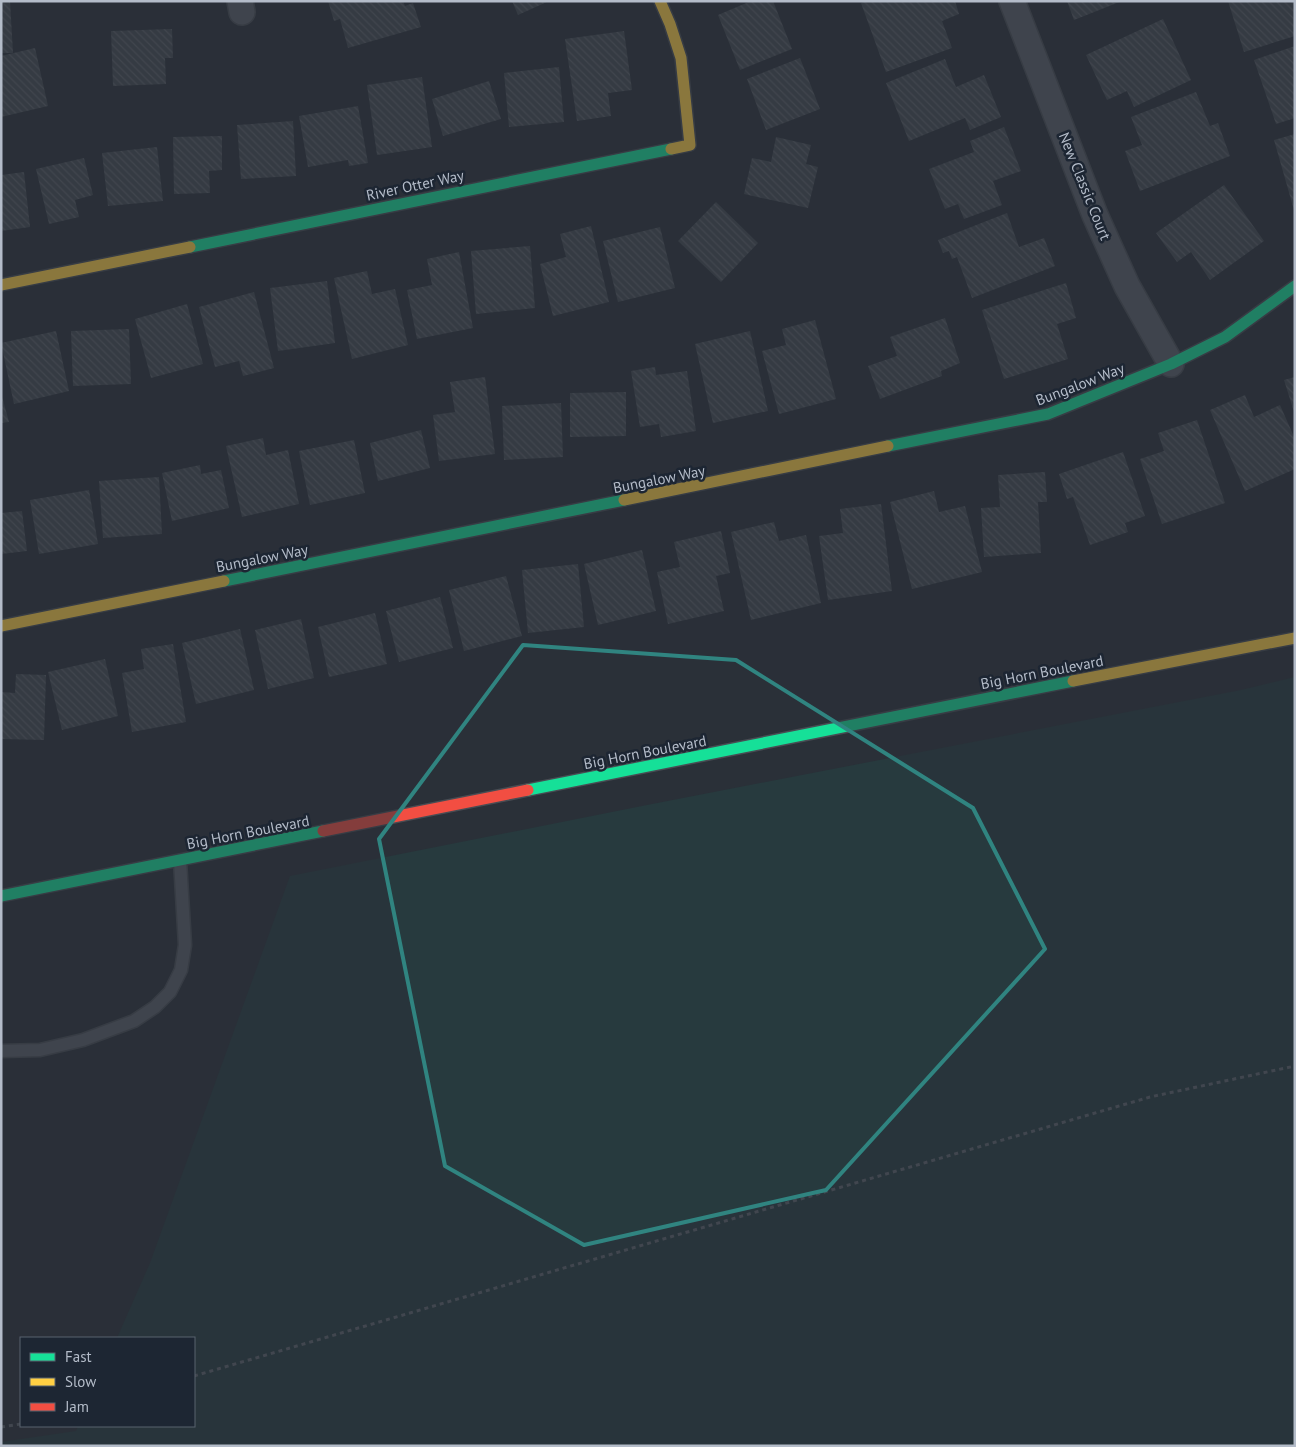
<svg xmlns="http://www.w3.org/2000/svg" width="1296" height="1447" font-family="'PT Sans',sans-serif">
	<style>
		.green { fill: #273a3e }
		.building { fill: url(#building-back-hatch) }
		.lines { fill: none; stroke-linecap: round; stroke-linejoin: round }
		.lane-casing { stroke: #484c53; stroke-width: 15 }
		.street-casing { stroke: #484c53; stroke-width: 28 }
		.fast-casing { stroke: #484c53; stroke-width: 14 }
		.slow-casing { stroke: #484c53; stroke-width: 14 }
		.jam-casing { stroke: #484c53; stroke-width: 14 }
		.path { stroke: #5d636a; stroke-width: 3; stroke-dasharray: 4 4; stroke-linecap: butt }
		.lane { stroke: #5a5e66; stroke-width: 12 }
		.street { stroke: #5a5e66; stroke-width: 25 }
		.fast { stroke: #16e098; stroke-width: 11 }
		.slow { stroke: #ffcf43; stroke-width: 11 }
		.jam { stroke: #f24e42; stroke-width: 11 }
		.marked { fill: none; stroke: #308480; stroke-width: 4; stroke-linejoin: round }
		.labels { text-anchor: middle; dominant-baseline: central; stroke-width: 5; stroke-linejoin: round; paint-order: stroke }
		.street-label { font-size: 15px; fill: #b4bcc9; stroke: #1d2633 }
	</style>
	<defs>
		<pattern id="building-back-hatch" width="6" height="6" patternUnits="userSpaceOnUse" patternTransform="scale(1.25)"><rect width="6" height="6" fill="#444950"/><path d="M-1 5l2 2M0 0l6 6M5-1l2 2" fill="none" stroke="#5d6168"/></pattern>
	</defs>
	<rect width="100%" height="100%" fill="#2a3038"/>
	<polygon class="green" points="1295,677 1295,1446 1,1446 1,1442 76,1431 78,1426 194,1426 194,1338 117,1338 150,1263 290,876 647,805 1241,690"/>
	<g class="building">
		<polygon points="1,1 10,1 13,53 1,53"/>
		<polygon points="328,1 403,1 405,6 413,3 421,27 348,48 340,19 334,21"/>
		<polygon points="512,1 549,1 518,15"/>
		<polygon points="751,1 773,1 792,49 740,70 718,15"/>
		<polygon points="865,1 955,1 959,14 942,21 952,48 886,72 861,3"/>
		<polygon points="1067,1 1122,1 1074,20"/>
		<polygon points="1228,1 1295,1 1295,36 1244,52"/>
		<polygon points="1163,19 1191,80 1134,107 1127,91 1107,100 1086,55"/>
		<polygon points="172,29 173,58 165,58 166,84 113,86 111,31"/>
		<polygon points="624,31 632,90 608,93 611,116 577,121 565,39"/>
		<polygon points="1295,46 1295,118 1276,124 1254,60"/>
		<polygon points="35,48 48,106 1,117 1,56"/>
		<polygon points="800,58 820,109 766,130 747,79"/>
		<polygon points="945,59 956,87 984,75 1001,117 970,130 965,118 909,141 886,83"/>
		<polygon points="559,67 564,122 509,127 504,73"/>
		<polygon points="422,77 432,147 377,155 367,85"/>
		<polygon points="489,81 501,119 443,136 432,99"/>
		<polygon points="1196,92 1210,126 1218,123 1230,156 1140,191 1125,151 1142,145 1131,117"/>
		<polygon points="358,106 368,163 349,166 348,160 308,167 299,116"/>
		<polygon points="293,121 296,176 241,179 237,125"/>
		<polygon points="1004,127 1021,171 993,181 1002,205 964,219 958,204 945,209 929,169 974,152 970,141"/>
		<polygon points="1295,134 1295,210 1294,210 1274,140"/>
		<polygon points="222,136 222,170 209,171 210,193 174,194 173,137"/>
		<polygon points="776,137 811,145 806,164 818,167 808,208 744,194 752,158 771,162"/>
		<polygon points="157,147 163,201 108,206 102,153"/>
		<polygon points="84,158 93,195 75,200 79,217 49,224 36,169"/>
		<polygon points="24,172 30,227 1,231 1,175"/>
		<polygon points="1224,185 1264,241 1210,280 1191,252 1177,262 1156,233"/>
		<polygon points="716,202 758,243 721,282 678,241"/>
		<polygon points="1007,213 1019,247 1044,238 1055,266 972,298 957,257 952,259 949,251 943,253 938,240"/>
		<polygon points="591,226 609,302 553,316 540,264 566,257 560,234"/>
		<polygon points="660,227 675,288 618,302 603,241"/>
		<polygon points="530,246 535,308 476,314 471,251"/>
		<polygon points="459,252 473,328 417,339 407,290 432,285 427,259"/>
		<polygon points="367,271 372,294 395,289 408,345 352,359 334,278"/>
		<polygon points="327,281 335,343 278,351 270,288"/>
		<polygon points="1066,283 1076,318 1057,324 1068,359 1004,379 982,310"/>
		<polygon points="254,292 274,368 243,376 239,361 215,367 199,307"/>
		<polygon points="187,304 203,364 151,378 135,319"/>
		<polygon points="945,318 960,363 941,371 942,376 880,399 868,366 897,356 890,337"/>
		<polygon points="815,320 836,399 779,414 762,351 786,345 782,329"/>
		<polygon points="129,329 131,384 73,386 71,331"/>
		<polygon points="56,331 69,391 14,404 1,343"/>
		<polygon points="750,331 768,411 713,423 695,344"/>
		<polygon points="655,367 656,375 687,371 696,431 661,437 659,424 640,427 631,371"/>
		<polygon points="485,377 495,454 439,461 433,415 455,412 450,382"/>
		<polygon points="1295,377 1295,412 1294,412 1284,380"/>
		<polygon points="626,392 626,436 570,437 570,393"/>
		<polygon points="1,393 9,422 1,423"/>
		<polygon points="1245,395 1254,417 1280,405 1295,439 1295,469 1245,491 1210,410"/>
		<polygon points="561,403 563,457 504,460 502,406"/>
		<polygon points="1197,420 1225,503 1162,524 1140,459 1164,451 1158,433"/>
		<polygon points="421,430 430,468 378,481 370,443"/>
		<polygon points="263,438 266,455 288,450 299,504 242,517 226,446"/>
		<polygon points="354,440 365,493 310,505 299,451"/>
		<polygon points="1123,452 1145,516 1125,523 1128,532 1090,545 1073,497 1067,499 1059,474"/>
		<polygon points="200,465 201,474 221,470 229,508 172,521 162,473"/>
		<polygon points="1045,472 1047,502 1038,502 1041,553 984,557 981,508 1000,507 998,475"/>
		<polygon points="159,477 162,534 103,538 99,481"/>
		<polygon points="89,490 98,544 39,554 30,500"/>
		<polygon points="934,491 939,512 965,506 982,572 912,589 890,502"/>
		<polygon points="881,504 892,591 828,600 819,536 843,533 840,509"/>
		<polygon points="22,511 27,551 1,554 1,513"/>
		<polygon points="774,522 779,541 806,535 821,603 751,620 731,532"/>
		<polygon points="721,531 730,573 716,576 724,611 668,624 657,572 680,567 674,542"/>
		<polygon points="642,550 656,611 598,625 584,564"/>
		<polygon points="578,564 584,627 528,633 522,570"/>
		<polygon points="506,576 522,636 464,651 449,590"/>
		<polygon points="440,597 453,648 399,662 386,611"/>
		<polygon points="375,613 387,664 329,677 318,627"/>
		<polygon points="301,619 314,678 268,689 255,630"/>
		<polygon points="240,629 254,690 196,704 182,643"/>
		<polygon points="173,644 186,722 132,732 122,673 144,669 141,649"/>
		<polygon points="105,659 118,716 62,730 48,672"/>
		<polygon points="16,674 46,675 44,740 1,739 1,692 15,693"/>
	</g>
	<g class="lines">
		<defs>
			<polyline id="lane" points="1,1051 40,1050 83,1040 134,1021 155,1007 170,992 181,970 185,945 180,861"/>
			<g id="street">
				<polyline points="240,1 242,12"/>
				<polyline points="1012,1 1095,215 1127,286 1171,364"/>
			</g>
			<g id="fast">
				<polyline points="190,247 671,149"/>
				<polyline points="888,446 1048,414 1171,364 1225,337 1295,286"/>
				<polyline points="224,581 624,500"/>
				<polyline points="528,790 1073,681"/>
				<polyline points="1,896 323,831"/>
			</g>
			<g id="slow">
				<polyline points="660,1 670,24 681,58 690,145 671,149"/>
				<polyline points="1,285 190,247"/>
				<polyline points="624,500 888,446"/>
				<polyline points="1,626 224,581"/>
				<polyline points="1073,681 1295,638"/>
			</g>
			<polyline id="jam" points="323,831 528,790"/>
		</defs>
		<use href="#lane" class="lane-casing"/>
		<use href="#street" class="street-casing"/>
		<use href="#fast" class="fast-casing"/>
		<use href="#slow" class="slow-casing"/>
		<use href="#jam" class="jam-casing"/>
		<g class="path">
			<polyline points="194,1376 1150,1097 1295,1066"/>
			<polyline points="1,1427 21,1424"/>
		</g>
		<use href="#lane" class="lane"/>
		<use href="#street" class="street"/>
		<use href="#fast" class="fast"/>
		<use href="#slow" class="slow"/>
		<use href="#jam" class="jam"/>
	</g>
	<path d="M0 0H1296V1447H0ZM523,645L736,660L973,808L1045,949L826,1190L584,1245L445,1166L379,839Z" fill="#2a3038" fill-opacity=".55" fill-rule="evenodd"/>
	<path class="marked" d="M523,645L736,660L973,808L1045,949L826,1190L584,1245L445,1166L379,839Z"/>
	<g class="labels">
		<g class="street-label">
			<text transform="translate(415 185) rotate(-12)">River Otter Way</text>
			<text transform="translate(1085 186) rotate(68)">New Classic Court</text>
			<text transform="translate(1080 384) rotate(-21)">Bungalow Way</text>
			<text transform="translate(659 479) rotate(-11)">Bungalow Way</text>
			<text transform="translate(262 558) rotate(-11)">Bungalow Way</text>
			<text transform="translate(1042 672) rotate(-11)">Big Horn Boulevard</text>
			<text transform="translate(645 752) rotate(-11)">Big Horn Boulevard</text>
			<text transform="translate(248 832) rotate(-11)">Big Horn Boulevard</text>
		</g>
	</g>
	<rect width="1296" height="1447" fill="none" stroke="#b4bcc9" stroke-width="5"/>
	<rect x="20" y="1337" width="175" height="90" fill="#1d2633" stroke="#59626f"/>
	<rect x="30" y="1353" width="25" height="8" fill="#16e098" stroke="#59626f"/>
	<text x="65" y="1362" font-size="15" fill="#b4bcc9">Fast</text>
	<rect x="30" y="1378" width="25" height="8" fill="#ffcf43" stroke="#59626f"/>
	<text x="65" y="1387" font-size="15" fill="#b4bcc9">Slow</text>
	<rect x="30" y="1403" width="25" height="8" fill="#f24e42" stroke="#59626f"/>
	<text x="65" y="1412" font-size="15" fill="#b4bcc9">Jam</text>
</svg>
